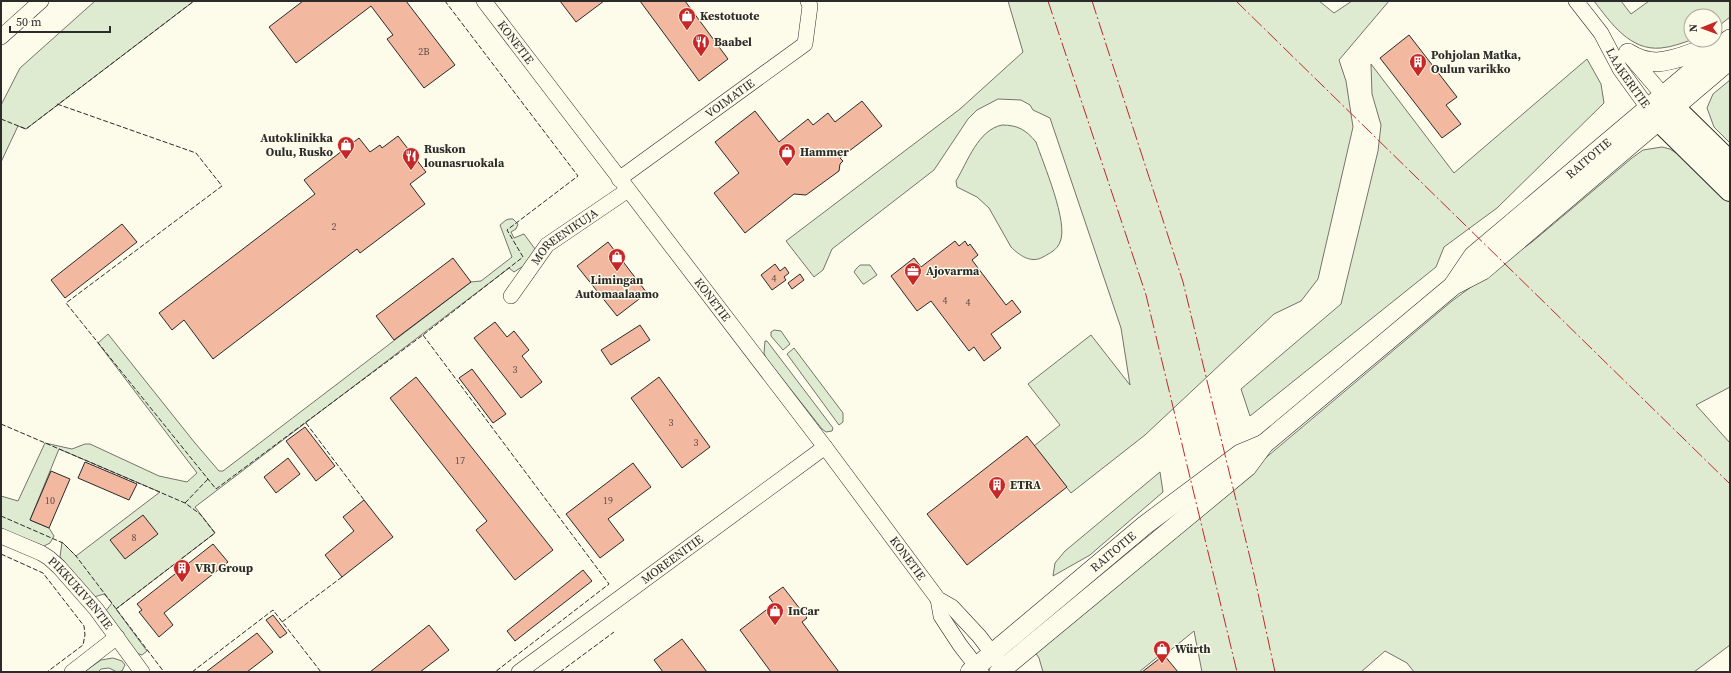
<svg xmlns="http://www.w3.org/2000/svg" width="1731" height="673" font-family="'Source Serif 4',serif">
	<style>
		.green { fill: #deebd1; stroke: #74746e }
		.building { fill: #f2b8a0; stroke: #2b2b2b }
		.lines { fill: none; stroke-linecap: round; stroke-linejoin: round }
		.minor-casing { stroke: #2b2b2b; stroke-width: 16 }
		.major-casing { stroke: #2b2b2b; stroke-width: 20 }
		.highway-casing { stroke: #2b2b2b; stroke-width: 24 }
		.minor { stroke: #fdfbea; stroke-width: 15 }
		.major { stroke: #fdfbea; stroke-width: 19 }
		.highway { stroke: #fdfbea; stroke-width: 22 }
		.fence { stroke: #2b2b2b; stroke-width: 1; stroke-dasharray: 5 2; stroke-linecap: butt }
		.power { stroke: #c62828; stroke-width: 1; stroke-dasharray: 14 3 2 3; stroke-linecap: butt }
		.labels { text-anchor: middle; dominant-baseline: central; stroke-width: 3; stroke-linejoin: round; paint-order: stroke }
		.number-label { font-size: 10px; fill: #5d4e48 }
		.poi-label { font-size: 12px; font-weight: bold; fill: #2b2b2b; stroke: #fdfbea; text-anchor: start }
		.street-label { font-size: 12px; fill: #2b2b2b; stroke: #fdfbea }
	</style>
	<rect width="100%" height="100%" fill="#fdfbea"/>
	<g class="green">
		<polygon points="95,1 194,1 26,129 18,126 1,162 1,105 20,68"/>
		<polygon points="1008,1 1319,1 1334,13 1352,1 1389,1 1339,60 1346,81 1353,127 1318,279 1301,301 1274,314 1145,435 1071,493 1034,446 1060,425 1028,384 1091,335 1130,385 1121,328 1050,118 1033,110 1030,105 1021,100 998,99 977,110 968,119 934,170 832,249 823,270 814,277 786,241 960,109 1023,52"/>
		<path d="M1594,1H1621L1631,14L1649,1H1730V17L1715,29V16H1691V40C1682,43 1672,47 1661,48C1630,51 1611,23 1594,1Z"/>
		<polygon points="1587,59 1601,84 1604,103 1497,208 1444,247 1436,267 1250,416 1241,389 1341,304 1378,151 1381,125 1372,94 1371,64 1454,173"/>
		<polygon points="1730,80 1730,143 1714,127 1707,108 1713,94"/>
		<path d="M1002,125C1018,125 1026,130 1036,142C1043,163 1069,223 1060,242C1057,250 1050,253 1043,257C1031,264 1019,255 1011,247L989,208L977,197L957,187L956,181C968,161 978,130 1002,125Z"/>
		<polygon points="1662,147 1670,149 1679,155 1730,201 1730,387 1696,405 1730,443 1730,645 1694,672 1414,672 1407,663 1385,651 1361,672 1202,672 1194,631 1167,653 1165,651 1139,672 1043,672 1039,658 1035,652 1452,301 1532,242 1632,158 1643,150"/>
		<polygon points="509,219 513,219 518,224 516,229 511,232 514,238 524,234 538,253 528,263 514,272 509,268 195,507 215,533 116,609 147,651 142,655 136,653 105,612 112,603 104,594 94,597 60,557 62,542 76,556 160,492 59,449 30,520 49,528 54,536 50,543 44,546 1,529 1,496 18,501 45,443 72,449 85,444 90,444 159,476 187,482 197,473 98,343 108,334 195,443 219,471 223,471 471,282 481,281 512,257 500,225 506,220"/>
		<polygon points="860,265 870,265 877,275 864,284 863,284 854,272 856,269"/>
		<polygon points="774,330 781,331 790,344 783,350 771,336 771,332"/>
		<polygon points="765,341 767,341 833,428 832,431 826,432 822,429 766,358 764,353"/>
		<polygon points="794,348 843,413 843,422 839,425 787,354"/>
		<polygon points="1160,472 1163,492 1090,555 1053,576 1055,563 1065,551"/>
		<polygon points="113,658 122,661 125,665 122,671 117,672 109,668 101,669 98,672 84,672 101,660"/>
	</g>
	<g class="building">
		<polygon points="303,1 406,1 455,65 424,88 387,39 393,35 371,6 296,63 269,27"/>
		<polygon points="560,1 604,1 576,22"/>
		<polygon points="640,1 685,1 728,59 699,81"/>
		<polygon points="1409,35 1457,97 1446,105 1461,124 1442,138 1380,58"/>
		<polygon points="862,101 882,126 840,158 843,161 840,164 839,171 806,195 794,194 745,233 714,193 739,173 715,142 755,111 779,142 808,119 813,125 828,113 835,122"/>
		<polygon points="398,136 426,172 410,184 425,204 360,253 357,249 213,359 184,320 172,330 159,313 315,194 304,180 359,138 370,152 380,145 382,148"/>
		<polygon points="122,224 137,242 65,298 51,280"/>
		<polygon points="955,241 959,246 965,241 968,246 970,244 978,255 972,260 1006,305 1012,300 1021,312 991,334 1001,348 984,361 974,347 969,351 931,301 917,311 891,276 914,258 921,267"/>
		<polygon points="608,242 647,293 617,316 577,266"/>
		<polygon points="453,258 471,282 394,340 376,316"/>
		<polygon points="775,264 780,271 785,267 789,273 784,277 786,280 772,290 761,275"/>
		<polygon points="800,274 804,280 792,289 788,283"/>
		<polygon points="495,322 507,337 514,331 529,350 522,356 542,382 521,398 474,338"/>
		<polygon points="640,325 650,340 611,365 601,350"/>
		<polygon points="472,369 506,414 493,423 459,378"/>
		<polygon points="416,377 553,550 515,580 476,530 487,521 390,398"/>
		<polygon points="659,377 710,447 682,468 631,398"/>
		<polygon points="305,427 335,466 316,481 286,441"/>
		<polygon points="1027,436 1067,487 967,565 927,514"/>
		<polygon points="288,458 300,474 276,493 264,477"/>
		<polygon points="85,462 137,484 129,500 78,478"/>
		<polygon points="633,463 651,487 608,519 624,540 600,558 566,514"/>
		<polygon points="51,471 70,479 49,528 30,520"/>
		<polygon points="364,500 393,537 342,577 325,555 354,531 343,517"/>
		<polygon points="143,515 158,534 125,559 110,540"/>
		<polygon points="213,544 228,562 164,613 173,625 159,637 139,612 142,610 137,604"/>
		<polygon points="583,570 592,581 515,641 507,631"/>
		<polygon points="783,587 807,618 802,622 839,672 771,672 740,630 774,604 769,597"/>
		<polygon points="273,615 287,633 280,638 266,620"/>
		<polygon points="429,625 449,650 420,672 370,672"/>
		<polygon points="257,633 273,652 247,672 206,672"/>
		<polygon points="682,639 707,672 663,672 654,660"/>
		<polygon points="1164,655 1178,672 1142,672"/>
	</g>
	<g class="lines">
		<defs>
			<g id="minor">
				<path id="s1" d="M484,1L825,447L938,599L952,607L979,636L999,662"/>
				<path id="s2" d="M1576,1L1601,33L1620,69L1654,116"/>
				<polyline points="1,37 41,1"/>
				<polyline points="1628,54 1670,103"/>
				<path id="s3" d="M619,179L805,44L810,6L808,1"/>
				<path id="s4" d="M511,296L547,245L628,190"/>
				<path id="s5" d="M1,536L41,553L49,558L59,567L96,609L142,672"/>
				<polyline points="938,599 941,616 960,645 981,672"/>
				<polyline points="72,672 117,637"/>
				<path id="s6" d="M519,672L825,447"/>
			</g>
			<g id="major">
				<path d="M1628,53C1636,58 1647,62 1657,62C1678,60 1699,51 1716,42"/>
				<path id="s7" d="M1454,284L1473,256L1730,39"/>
				<path id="s8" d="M970,672L1145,525L1240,454L1264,444"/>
				<polyline points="999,672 1247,467 1264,444 1454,285 1483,270 1730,60"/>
			</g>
			<g id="highway">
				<polyline points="1674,108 1730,163"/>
				<polyline points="1659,120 1730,190"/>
			</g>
		</defs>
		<use href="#minor" class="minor-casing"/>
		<use href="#major" class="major-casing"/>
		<use href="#highway" class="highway-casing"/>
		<use href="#minor" class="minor"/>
		<use href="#major" class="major"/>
		<use href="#highway" class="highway"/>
		<g class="fence">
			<polyline points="57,104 196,153 222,186 66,303 216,489 423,335 523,257 507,230 578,176 445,1"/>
			<polyline points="1,119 26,129 194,1"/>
			<polyline points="423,335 609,584 495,672"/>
			<polyline points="306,423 364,500"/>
			<polyline points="1,424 185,503 200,514 215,533 116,609"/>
			<polyline points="185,503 208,479"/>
			<polyline points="1,516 63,543 76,556 164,672"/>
			<polyline points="1,554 43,573 84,626 85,635 83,645 47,672"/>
			<polyline points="282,622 342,577"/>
			<polyline points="192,672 273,610 321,672"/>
			<polyline points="560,672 614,632"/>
		</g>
		<g class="power">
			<polyline points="1048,1 1146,295 1237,672"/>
			<polyline points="1092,1 1183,282 1253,570 1275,672"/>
			<polyline points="1236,1 1730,484"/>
		</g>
	</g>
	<defs>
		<symbol id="shop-pin" viewBox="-11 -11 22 30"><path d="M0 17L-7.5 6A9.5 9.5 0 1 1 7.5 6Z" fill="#c62828" stroke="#fdfbea"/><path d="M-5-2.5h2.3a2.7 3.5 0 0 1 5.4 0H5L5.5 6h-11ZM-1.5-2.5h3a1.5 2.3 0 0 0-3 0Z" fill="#fff"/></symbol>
		<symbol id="restaurant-pin" viewBox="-11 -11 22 30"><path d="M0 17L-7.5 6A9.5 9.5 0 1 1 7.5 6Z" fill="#c62828" stroke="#fdfbea"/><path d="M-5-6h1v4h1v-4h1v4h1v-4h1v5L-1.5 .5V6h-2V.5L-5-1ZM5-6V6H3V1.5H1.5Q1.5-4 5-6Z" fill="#fff"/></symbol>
		<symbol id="building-pin" viewBox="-11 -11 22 30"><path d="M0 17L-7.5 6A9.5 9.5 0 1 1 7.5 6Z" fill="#c62828" stroke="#fdfbea"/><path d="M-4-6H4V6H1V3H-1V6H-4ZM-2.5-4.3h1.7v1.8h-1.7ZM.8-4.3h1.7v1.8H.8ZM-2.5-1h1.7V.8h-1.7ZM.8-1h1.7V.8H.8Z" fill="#fff"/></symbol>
		<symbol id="office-pin" viewBox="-11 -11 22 30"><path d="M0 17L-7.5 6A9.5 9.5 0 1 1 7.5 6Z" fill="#c62828" stroke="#fdfbea"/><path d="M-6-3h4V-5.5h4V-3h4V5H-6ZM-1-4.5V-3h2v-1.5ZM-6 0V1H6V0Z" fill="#fff"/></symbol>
	</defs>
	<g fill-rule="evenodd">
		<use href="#shop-pin" x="677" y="6" width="20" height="27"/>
		<use href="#restaurant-pin" x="691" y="32" width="20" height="27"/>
		<use href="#building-pin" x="1408" y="52" width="20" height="27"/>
		<use href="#shop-pin" x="336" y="135" width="20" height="27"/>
		<use href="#shop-pin" x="777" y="142" width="20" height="27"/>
		<use href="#restaurant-pin" x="401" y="146" width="20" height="27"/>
		<use href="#shop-pin" x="607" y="247" width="20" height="27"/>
		<use href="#office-pin" x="903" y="261" width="20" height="27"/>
		<use href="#building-pin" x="987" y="475" width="20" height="27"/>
		<use href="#building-pin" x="172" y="558" width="20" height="27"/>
		<use href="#shop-pin" x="765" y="601" width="20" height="27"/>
		<use href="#shop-pin" x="1152" y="639" width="20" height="27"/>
	</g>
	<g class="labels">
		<g class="number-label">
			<text x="424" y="51">2B</text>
			<text x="334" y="226">2</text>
			<text x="774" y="278">4</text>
			<text x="945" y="300">4</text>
			<text x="968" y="302">4</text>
			<text x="515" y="369">3</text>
			<text x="671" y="422">3</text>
			<text x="696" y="442">3</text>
			<text x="460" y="460">17</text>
			<text x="50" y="500">10</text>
			<text x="608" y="500">19</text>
			<text x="134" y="537">8</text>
		</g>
		<g class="poi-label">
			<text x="700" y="16">Kestotuote</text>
			<text x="714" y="42">Baabel</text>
			<text x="1431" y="55">Pohjolan Matka,<tspan x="1431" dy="14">Oulun varikko</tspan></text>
			<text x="333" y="138" text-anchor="end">Autoklinikka<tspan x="333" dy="14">Oulu, Rusko</tspan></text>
			<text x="424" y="149">Ruskon<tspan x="424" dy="14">lounasruokala</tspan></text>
			<text x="800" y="152">Hammer</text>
			<text x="926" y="271">Ajovarma</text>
			<text x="617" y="280" text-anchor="middle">Limingan<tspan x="617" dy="14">Automaalaamo</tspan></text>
			<text x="1010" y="485">ETRA</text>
			<text x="195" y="568">VRJ Group</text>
			<text x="788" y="611">InCar</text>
			<text x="1175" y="649">Würth</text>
		</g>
		<g class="street-label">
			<text stroke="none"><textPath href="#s1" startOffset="52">KONETIE</textPath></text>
			<text stroke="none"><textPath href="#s2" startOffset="93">LAAKERITIE</textPath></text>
			<text stroke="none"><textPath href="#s3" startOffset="137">VOIMATIE</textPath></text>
			<text stroke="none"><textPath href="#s7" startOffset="185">RAITOTIE</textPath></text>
			<text stroke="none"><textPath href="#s4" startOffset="81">MOREENIKUJA</textPath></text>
			<text stroke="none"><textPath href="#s1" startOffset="376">KONETIE</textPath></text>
			<text stroke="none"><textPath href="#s8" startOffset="187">RAITOTIE</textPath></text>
			<text stroke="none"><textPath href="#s1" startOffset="700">KONETIE</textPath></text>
			<text stroke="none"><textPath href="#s6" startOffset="190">MOREENITIE</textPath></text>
			<text stroke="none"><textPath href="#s5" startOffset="100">PIKKUKIVENTIE</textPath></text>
		</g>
	</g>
	<rect width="1731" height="673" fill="none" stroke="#2b2b2b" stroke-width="4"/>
	<g transform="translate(1703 28) rotate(269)"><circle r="19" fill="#fdfbea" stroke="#a9a89e"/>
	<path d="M0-3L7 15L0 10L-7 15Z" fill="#c62828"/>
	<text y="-6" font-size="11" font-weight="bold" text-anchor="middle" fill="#2b2b2b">N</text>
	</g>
	<path d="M10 26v6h100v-6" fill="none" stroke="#2b2b2b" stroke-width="2"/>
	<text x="16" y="26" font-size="12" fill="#2b2b2b" stroke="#fdfbea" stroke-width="3" paint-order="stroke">50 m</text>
</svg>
